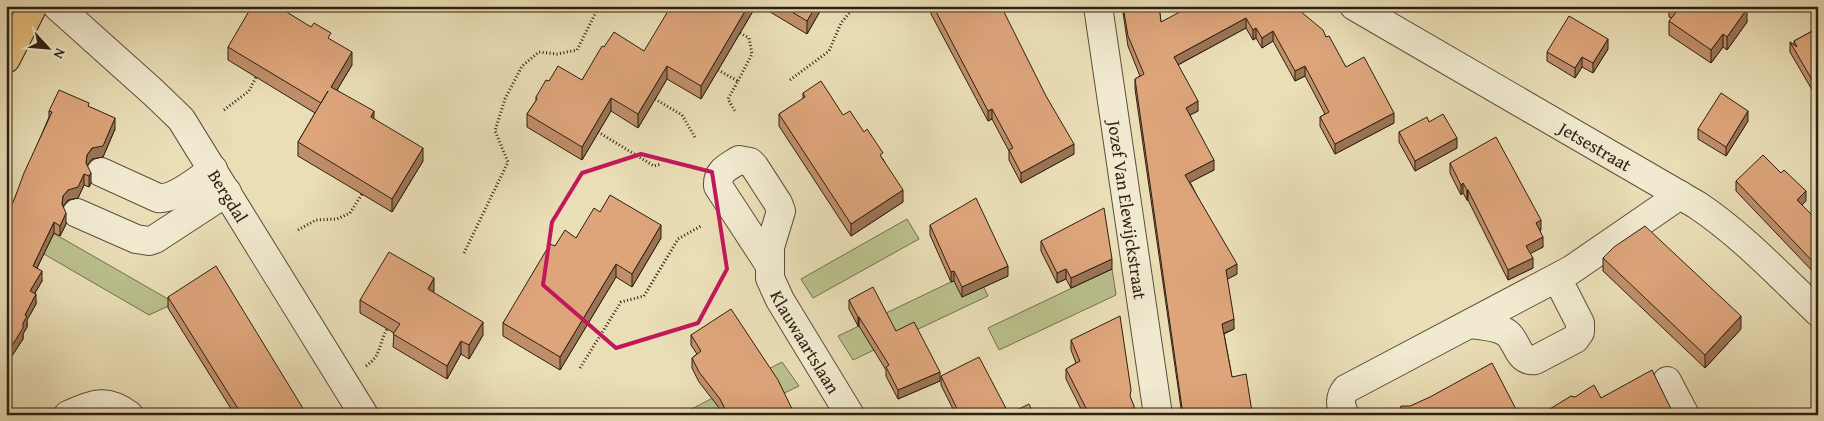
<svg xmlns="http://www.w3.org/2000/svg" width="1824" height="421" font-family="'Gentium Book Plus',serif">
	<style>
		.green { fill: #bac08c; stroke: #74704e }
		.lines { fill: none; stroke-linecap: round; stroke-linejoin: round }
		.minor-casing { stroke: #5d4f3a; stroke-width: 30 }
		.major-casing { stroke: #2e1f11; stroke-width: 30 }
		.path { stroke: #2e1f11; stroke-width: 3; stroke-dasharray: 1 2.5; stroke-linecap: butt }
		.minor { stroke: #f1ead0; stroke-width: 28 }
		.major { stroke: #e5bf7b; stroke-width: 28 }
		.wall { fill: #bf8e6a; stroke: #2e1f11 }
		.shaded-wall { fill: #9b7456; stroke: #2e1f11 }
		.building { fill: #dea57b; stroke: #2e1f11 }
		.marked { fill: none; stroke: #c2185b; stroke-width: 4; stroke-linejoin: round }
		.labels { text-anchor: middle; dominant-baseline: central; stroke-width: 4.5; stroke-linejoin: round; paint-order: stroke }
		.street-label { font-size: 18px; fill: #2e1f11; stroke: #f1ead0 }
	</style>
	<rect width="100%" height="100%" fill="#eadeb6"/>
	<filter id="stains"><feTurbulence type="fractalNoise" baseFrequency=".004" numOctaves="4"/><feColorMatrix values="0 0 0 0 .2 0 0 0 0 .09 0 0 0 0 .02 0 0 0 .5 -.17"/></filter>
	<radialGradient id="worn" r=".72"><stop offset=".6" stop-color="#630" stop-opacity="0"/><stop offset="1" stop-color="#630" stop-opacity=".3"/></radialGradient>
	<g class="green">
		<polygon points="6,206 175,303 149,315 6,232"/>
		<polygon points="907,219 919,239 813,298 801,279"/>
		<polygon points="1112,269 1116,295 999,350 988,328"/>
		<polygon points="976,270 988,296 853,360 838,336"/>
		<polygon points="782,362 799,386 739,415 680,415"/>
	</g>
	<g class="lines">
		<defs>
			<g id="minor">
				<path id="s1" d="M57,6L154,93L181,119L364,415"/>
				<path id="s2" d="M1098,6L1158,415"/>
				<path id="s3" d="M1354,6L1697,205C1742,235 1779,275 1818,312"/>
				<path d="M101,172L158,198C175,200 199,179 213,169"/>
				<polyline points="77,213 136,239 149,241 155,239 227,192"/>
				<path id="s4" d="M769,264L718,186C717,171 728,167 739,160L750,162L754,166L778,203L781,211L770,247V278L780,300L850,415"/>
				<path d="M1470,324C1481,326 1499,326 1508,334C1518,343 1518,362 1535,360L1575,339L1580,332V323L1557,278"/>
				<polyline points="1667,381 1685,415"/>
				<path d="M68,415C92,405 105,397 129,415"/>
				<path d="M1345,415C1340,405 1339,398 1346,389L1571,270L1680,195"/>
			</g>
			<polyline id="major" points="6,59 33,6"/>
		</defs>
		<use href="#minor" class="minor-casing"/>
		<use href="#major" class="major-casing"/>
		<g class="path">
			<polyline points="718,70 738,81 728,99 736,113"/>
			<polyline points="790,80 829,51 841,23 855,6"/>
			<polyline points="738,81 752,54 749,38 740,33"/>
			<polyline points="655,99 682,115 696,139"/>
			<polyline points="224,110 249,91 256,77"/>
			<polyline points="598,132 654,166 661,164"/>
			<polyline points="298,230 316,220 337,219 350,213 362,194"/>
			<polyline points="464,253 508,162 495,131 505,99 522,66 539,52 557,54 577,50 597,10 619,11"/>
			<path d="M366,366C382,355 378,345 387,329"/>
			<polyline points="580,368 621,302 644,296 678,239 701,226"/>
		</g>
		<use href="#minor" class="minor"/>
		<use href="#major" class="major"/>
	</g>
	<g class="wall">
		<polygon points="756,6 701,99 667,79 638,128 611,111 582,160 527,127 527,114 536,101 536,97 549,81 582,80 604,47 644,51"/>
		<polygon points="760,6 823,6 807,34"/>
		<polygon points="931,6 979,6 1074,154 1021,183 1009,160 1009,151 992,119 988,121 931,14"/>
		<polygon points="1122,6 1159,6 1161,22 1294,6 1326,37 1346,67 1394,123 1335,154 1320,126 1320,117 1325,114 1305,76 1295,81 1273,41 1262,48 1256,38 1253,40 1246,28 1178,65 1198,111 1190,115 1214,170 1190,182 1237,274 1227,279 1234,329 1224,334 1232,377 1252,412 1252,415 1182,415 1135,89 1135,79 1140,76 1128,46"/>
		<polygon points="1669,6 1743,6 1747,22 1727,50 1723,47 1711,63 1669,35 1669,21 1672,18 1669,17"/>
		<polygon points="1818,28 1818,100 1790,52 1790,42 1794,45 1794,41"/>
		<polygon points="331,40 352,65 337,90 374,119 423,161 392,212 298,156 298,142 315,113 228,60 228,47"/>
		<polygon points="1608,49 1593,73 1582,67 1575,78 1547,61 1547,52"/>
		<polygon points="803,93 843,115 883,159 903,202 851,236 779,126 779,114 803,99"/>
		<polygon points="89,107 115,129 103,157 92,159 87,166 91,183 89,187 84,185 78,198 68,200 63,206 66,224 60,236 54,233 37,268 42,281 35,293 36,304 27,320 27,327 23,334 23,339 6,365 6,217 14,200 49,117 49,111"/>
		<polygon points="1748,121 1726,156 1698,139 1698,129"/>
		<polygon points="1429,122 1457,148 1415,171 1399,142 1399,132"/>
		<polygon points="1450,163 1541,230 1540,231 1543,247 1530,253 1533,268 1508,280 1468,200 1467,200 1463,193 1461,195 1450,173"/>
		<polygon points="1736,181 1806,201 1802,205 1818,221 1818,277 1736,191"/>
		<polygon points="600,212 661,238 632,287 616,277 560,370 503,336 503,323 555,246 576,238"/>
		<polygon points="930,225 1008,276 962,297 954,281 951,282 930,235"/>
		<polygon points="1041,241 1112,269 1071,288 1066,279 1057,283 1041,251"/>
		<polygon points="1603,258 1741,329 1705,368 1603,271"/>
		<polygon points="434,291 433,292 483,335 469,359 461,354 447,379 393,347 394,333 360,313 360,300"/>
		<polygon points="168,297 307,415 235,415 168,308"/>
		<polygon points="849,300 896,331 940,381 898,399 886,376 886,370 859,326 858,326 849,309"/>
		<polygon points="691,335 795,415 723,415 720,409 699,382 692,368 692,358 697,354 691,345"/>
		<polygon points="1071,340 1131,399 1135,415 1084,415 1066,379 1066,369 1076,363 1071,350"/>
		<polygon points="941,376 1009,414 1034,415 956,415 941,385"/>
	</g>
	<g class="shaded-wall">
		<polygon points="748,6 756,6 701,99 701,86"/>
		<polygon points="816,6 823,6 807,34 807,21"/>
		<polygon points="1777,6 1785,6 1777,11"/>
		<polygon points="1747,9 1747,22 1727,50 1727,37"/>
		<polygon points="1246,18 1246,28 1174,67 1174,57"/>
		<polygon points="1256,28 1256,38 1253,40 1253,30"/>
		<polygon points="1273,31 1273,41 1262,48 1262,38"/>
		<polygon points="1723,34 1723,47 1711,63 1711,50"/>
		<polygon points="1608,39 1608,49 1593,73 1593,63"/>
		<polygon points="352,52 352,65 331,100 331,87"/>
		<polygon points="1582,57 1582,67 1575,78 1575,68"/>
		<polygon points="667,66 667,79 638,128 638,114"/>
		<polygon points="1305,66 1305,76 1295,81 1295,71"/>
		<polygon points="611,98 611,111 582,160 582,147"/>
		<polygon points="1198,101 1198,111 1186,117 1186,108"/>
		<polygon points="992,109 992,119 988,121 988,111"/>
		<polygon points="374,111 374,125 371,117"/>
		<polygon points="1748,111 1748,121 1726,156 1726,147"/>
		<polygon points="1394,113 1394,123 1335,154 1335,144"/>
		<polygon points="115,118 115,129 103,157 92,159 87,166 86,163 87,155"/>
		<polygon points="1457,138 1457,148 1415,171 1415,161"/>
		<polygon points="1074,144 1074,154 1021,183 1021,173"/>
		<polygon points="423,148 423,161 392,212 392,199"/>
		<polygon points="1214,160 1214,170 1185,185 1185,175"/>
		<polygon points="91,173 91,183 89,187 89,176"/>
		<polygon points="84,174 84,185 78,198 68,200 63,206 62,215 62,204 63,196 68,190"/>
		<polygon points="1463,183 1463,193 1461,195 1461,185"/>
		<polygon points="903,190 903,202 851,236 851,224"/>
		<rect x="1467" y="190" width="1" height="10"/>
		<polygon points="1806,191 1806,201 1797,210 1797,200"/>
		<polygon points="66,213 66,224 60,236 60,226"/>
		<polygon points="1541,220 1541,230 1536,233 1536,223"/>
		<polygon points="54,222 54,233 33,276 33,266"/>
		<polygon points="661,225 661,238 632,287 632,274"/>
		<polygon points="1543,237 1543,247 1526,256 1526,246"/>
		<polygon points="1533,258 1533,268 1508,280 1508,270"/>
		<polygon points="1112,259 1112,269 1071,288 1071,278"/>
		<polygon points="616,264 616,277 560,370 560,357"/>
		<polygon points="1237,264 1237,274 1226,280 1226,270"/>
		<polygon points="1008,266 1008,276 962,297 962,287"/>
		<polygon points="1066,269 1066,279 1057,283 1057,273"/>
		<polygon points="42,271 42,281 30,301 30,291"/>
		<polygon points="954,271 954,281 951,282 951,272"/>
		<polygon points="434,278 434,291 428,303 428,289"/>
		<polygon points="36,294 36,304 27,320 27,327 23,334 23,339 6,365 6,355 23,323 25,315"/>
		<polygon points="1741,316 1741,329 1705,368 1705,355"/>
		<rect x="858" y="317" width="1" height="9"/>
		<polygon points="1234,319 1234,329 1222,334 1222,324"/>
		<polygon points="483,322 483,335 469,359 469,345"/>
		<polygon points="461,341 461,354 447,379 447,366"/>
		<polygon points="940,372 940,381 898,399 898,390"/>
	</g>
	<g class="building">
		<polygon points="252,6 277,6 311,27 314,23 331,33 328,38 352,52 331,87 374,111 371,117 423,148 392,199 298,142 328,91 321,103 228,47"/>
		<polygon points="671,6 748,6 701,86 667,66 638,114 611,98 582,147 527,114 537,99 536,97 546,80 549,81 558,66 582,80 602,46 604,47 614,32 644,51"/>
		<polygon points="782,6 816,6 807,21"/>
		<polygon points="933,6 979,6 981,11 990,6 1001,6 1046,96 1074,144 1021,173 1009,150 1013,148 992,109 988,111"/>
		<polygon points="1123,6 1159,6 1161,22 1191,6 1294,6 1323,30 1326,37 1329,36 1346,67 1364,57 1394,113 1335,144 1320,117 1329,112 1305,66 1295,71 1273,31 1262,38 1256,28 1253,30 1246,18 1174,57 1198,101 1186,108 1214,160 1185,175 1237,264 1226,270 1234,319 1222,324 1232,377 1246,374 1252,412 1234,415 1183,415 1135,79 1144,74 1128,36"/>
		<polygon points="1673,6 1743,6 1747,9 1727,37 1723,34 1711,50 1669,21 1678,10"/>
		<polygon points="1569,16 1608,39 1593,63 1582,57 1575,68 1547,52"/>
		<polygon points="1818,28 1818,90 1790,42 1797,47 1794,41"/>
		<polygon points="821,81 843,115 850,111 864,132 867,129 883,153 880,155 903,190 851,224 779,114 805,97 803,93"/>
		<polygon points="59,90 89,103 88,106 115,118 103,146 92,148 87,155 86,163 91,173 89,176 84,174 78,187 68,190 63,196 62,204 66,213 60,226 54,222 33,266 42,271 30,291 36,294 25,315 27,316 23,323 23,328 6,355 6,217 14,200 24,173 52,112 49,111"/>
		<polygon points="1721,93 1748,111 1726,147 1698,129"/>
		<polygon points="1443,114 1457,138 1415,161 1399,132 1427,117 1429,122"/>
		<polygon points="1496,137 1541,220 1536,223 1543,237 1526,246 1533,258 1508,270 1468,190 1467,190 1463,183 1461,185 1450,163"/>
		<polygon points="1763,155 1781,173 1784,170 1806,191 1797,200 1818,221 1818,267 1736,181"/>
		<polygon points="610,195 661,225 632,274 616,264 560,357 503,323 550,244 555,246 565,230 576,238 594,208 600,212"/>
		<polygon points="976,198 1008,266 962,287 954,271 951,272 930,225"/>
		<polygon points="1104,208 1112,259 1071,278 1066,269 1057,273 1041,241"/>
		<polygon points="1645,226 1741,316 1705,355 1603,258 1614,247"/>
		<polygon points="389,252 434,278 428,289 483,322 469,345 461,341 447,366 393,334 400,324 360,300"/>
		<polygon points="216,266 307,415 242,415 168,297"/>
		<polygon points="873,287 896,331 914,322 940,372 898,390 886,367 889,365 859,317 858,317 849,300"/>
		<polygon points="731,309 778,380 795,415 728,415 720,399 699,372 692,358 701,351 691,335"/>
		<polygon points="1120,316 1131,390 1130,396 1134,406 1135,415 1088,415 1087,410 1066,369 1080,361 1071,340"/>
		<polygon points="979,357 1009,414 1029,404 1034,415 960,415 941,376"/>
		<polygon points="1492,363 1519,415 1394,415 1398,413 1401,406 1410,406 1430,397"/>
		<polygon points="1652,370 1671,409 1676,415 1546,415 1545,412 1571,396 1575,397 1594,385 1601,398"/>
		<polygon points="81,411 93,415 68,415"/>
	</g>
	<path class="marked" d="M641,154L712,172L727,269L698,323L616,348L543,285L552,222L582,173Z"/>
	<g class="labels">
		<g class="street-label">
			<text stroke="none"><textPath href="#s3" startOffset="279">Jetsestraat</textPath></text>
			<text stroke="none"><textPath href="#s1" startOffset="258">Bergdal</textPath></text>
			<text stroke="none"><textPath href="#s2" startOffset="206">Jozef Van Elewijckstraat</textPath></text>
			<text stroke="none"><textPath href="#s4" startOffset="340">Klauwaartslaan</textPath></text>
		</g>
	</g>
	<rect width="1824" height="421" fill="none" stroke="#eadeb6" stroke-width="25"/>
	<rect x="8" y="8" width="1809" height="406" fill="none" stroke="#2e1f11" stroke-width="2.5"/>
	<rect x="12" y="12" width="1799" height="396" fill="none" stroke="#2e1f11"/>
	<g transform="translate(48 48) rotate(116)" stroke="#f1ead0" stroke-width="4" paint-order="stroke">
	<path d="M0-4L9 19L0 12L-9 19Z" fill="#2e1f11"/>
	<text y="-8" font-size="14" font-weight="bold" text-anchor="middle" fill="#2e1f11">N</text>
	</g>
	<rect width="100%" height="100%" filter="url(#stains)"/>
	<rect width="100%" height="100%" fill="url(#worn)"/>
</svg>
